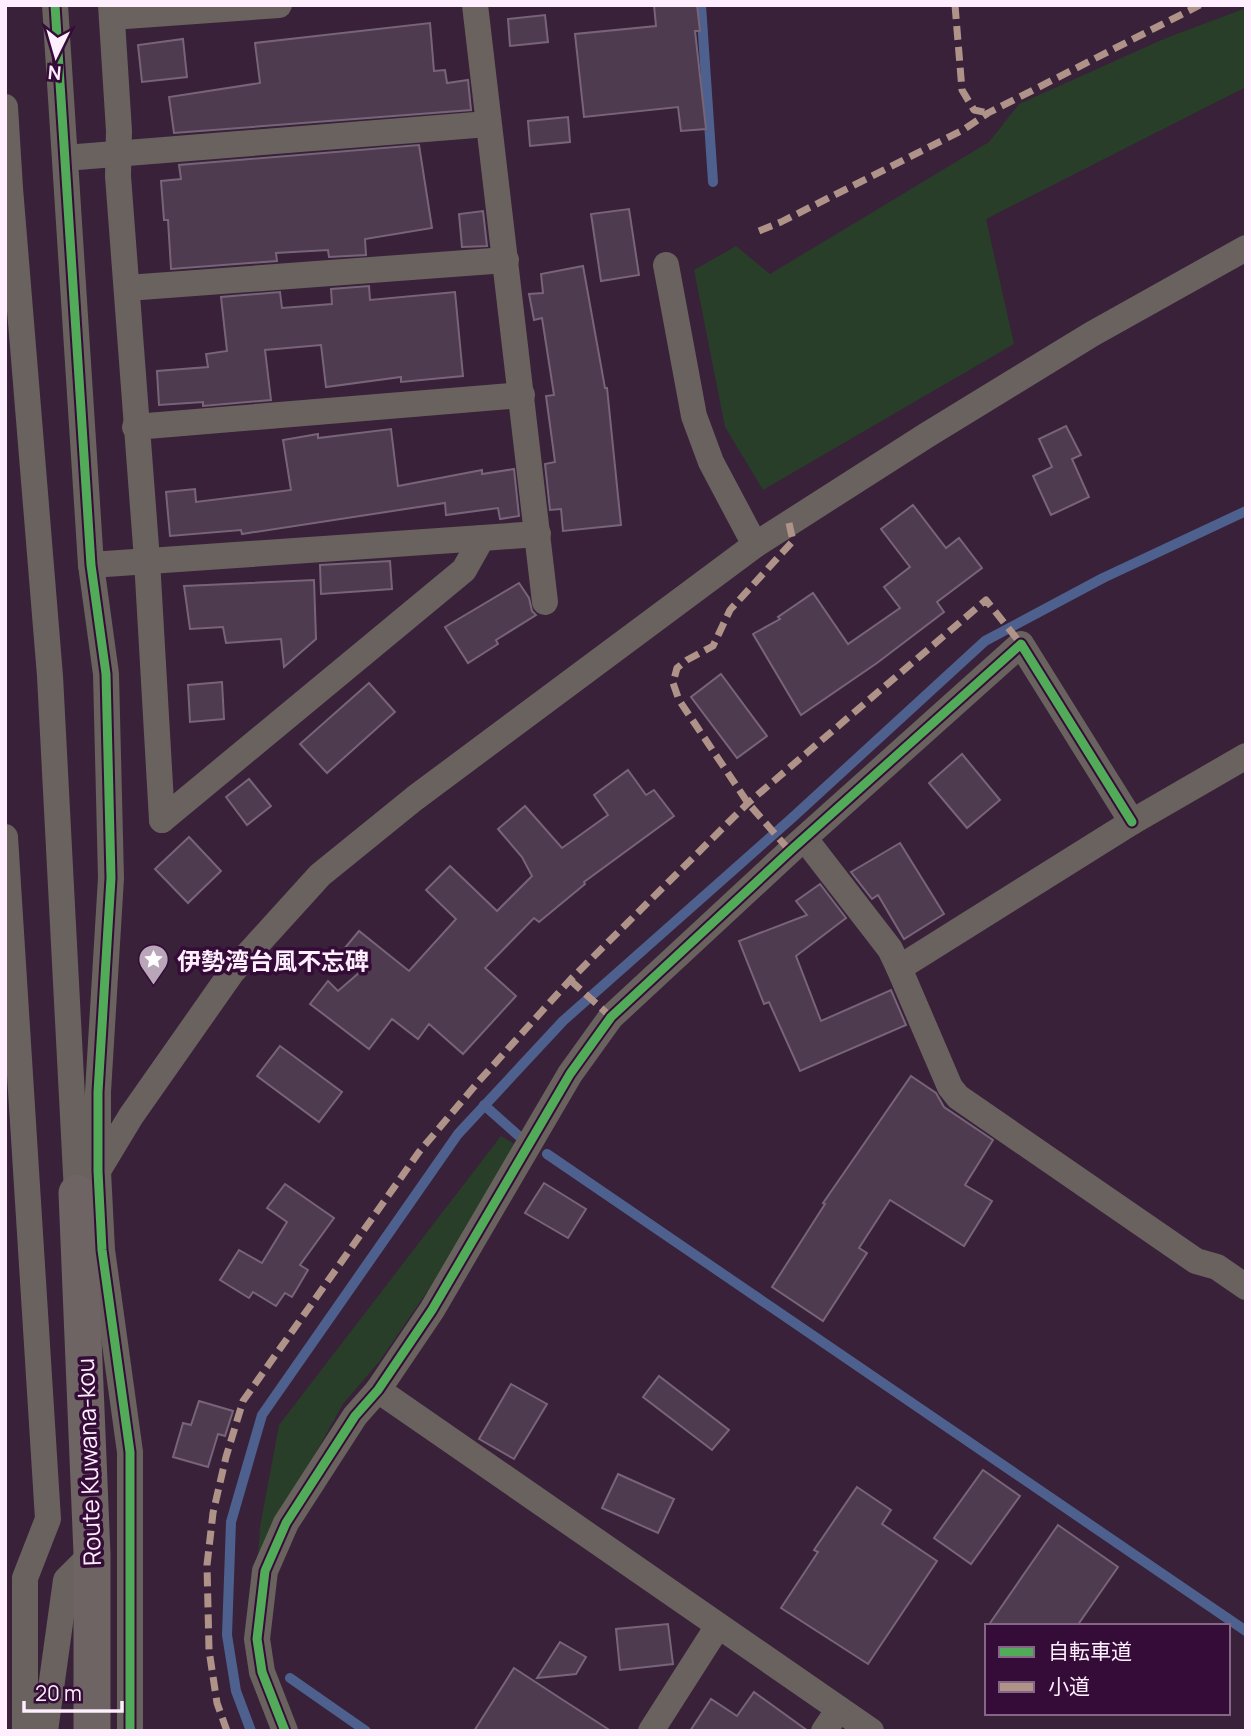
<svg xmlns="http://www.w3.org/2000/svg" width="1251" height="1736" font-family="Manrope,'Noto Sans JP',sans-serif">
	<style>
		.green { fill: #283e29 }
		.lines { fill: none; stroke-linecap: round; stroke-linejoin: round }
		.stream { stroke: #4e608e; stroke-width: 10 }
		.building { fill: #4f3b50; stroke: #776478; stroke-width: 2 }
		.street { stroke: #6a625e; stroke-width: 26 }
		.secondary { stroke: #6e6463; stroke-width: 37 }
		.quiet { stroke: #af9288; stroke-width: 7; stroke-dasharray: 14 7; stroke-linecap: butt }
		.cycleway-casing { stroke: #350c38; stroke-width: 13 }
		.cycleway { stroke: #51ab58; stroke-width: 9 }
		.labels { text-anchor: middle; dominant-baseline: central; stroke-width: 7; stroke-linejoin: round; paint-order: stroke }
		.poi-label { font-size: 24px; font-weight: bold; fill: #feeefe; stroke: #350c38; text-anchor: start }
		.street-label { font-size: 24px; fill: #feeefe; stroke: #350c38 }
	</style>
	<rect width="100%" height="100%" fill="#382139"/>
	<g class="green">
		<polygon points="1246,8 1246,87 986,219 1014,344 763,490 725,427 694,270 736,246 770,274 989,142 1019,104 1166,38"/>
		<polygon points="501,1136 516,1145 433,1283 379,1362 343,1404 258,1556 260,1527 279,1425"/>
	</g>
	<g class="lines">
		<g class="stream">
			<polyline points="701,5 713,182"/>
			<polyline points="484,1105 520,1137"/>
			<polyline points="547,1154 1246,1631"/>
			<polyline points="290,1678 366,1731"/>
			<polyline points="251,1731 236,1691 227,1635 231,1522 262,1415 458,1134 563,1021 792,818 985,641 1103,578 1246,511"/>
		</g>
	</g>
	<g class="building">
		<polygon points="654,5 697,5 700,31 695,31 706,129 681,131 678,107 584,117 575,34 656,26"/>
		<polygon points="545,15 548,42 510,46 508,19"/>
		<polygon points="430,23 434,71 445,70 447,83 468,80 471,110 174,133 169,97 260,83 255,43"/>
		<polygon points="183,39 187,77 142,82 138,45"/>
		<polygon points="568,117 570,142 530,146 528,121"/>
		<polygon points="419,145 432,228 365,239 366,255 329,257 328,250 276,253 277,261 171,269 168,220 164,220 161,181 181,179 179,165"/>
		<polygon points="629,209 639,275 601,281 591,214"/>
		<polygon points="483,211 487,246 462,247 459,214"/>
		<polygon points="583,266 605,388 607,388 621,525 563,531 561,509 550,510 545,464 555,462 546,396 554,395 542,318 534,320 529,294 543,293 541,274"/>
		<polygon points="369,286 370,300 455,292 463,376 401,382 401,377 326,387 321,345 265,350 271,400 203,406 203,402 159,405 157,371 208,367 206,354 227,351 221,297 280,292 282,308 332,304 331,289"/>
		<polygon points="1066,426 1081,455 1072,459 1089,497 1051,515 1033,476 1052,467 1039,439"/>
		<polygon points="391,429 398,486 482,470 482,474 514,469 519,516 500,519 498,508 446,515 445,503 242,534 241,530 170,536 166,492 195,489 196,502 291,490 283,440 318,434 318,438"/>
		<polygon points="913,505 946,548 959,538 982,568 937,602 944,612 877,663 801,715 753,634 780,619 778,617 813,593 848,644 900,608 884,587 910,567 881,529"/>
		<polygon points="390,561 392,589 321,594 320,565"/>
		<polygon points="314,580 316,639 284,667 281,639 226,643 223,627 190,629 184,586"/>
		<polygon points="519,583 529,598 532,611 536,615 496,640 498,644 468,663 445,627"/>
		<polygon points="721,674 767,736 737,758 691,697"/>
		<polygon points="222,682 224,719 190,722 188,685"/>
		<polygon points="369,683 395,712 327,773 300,744"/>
		<polygon points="962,754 1000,800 967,828 929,783"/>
		<polygon points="628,770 646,795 654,790 674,816 584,882 585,884 539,922 534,918 485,968 516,996 463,1054 429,1024 418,1039 392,1019 369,1049 310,1004 328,981 338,991 361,971 344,949 359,931 409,971 456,919 426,890 450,866 497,911 532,876 522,857 498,829 525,806 562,848 608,815 594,795"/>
		<polygon points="249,779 271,806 247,825 226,797"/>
		<polygon points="189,837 221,871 188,903 155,869"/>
		<polygon points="900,843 944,914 904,939 878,895 872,899 851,872"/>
		<polygon points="820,884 846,918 796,956 821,1021 891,990 906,1025 800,1071 769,1002 764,1004 739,941 807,915 796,901"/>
		<polygon points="280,1046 342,1092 319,1122 257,1076"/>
		<polygon points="911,1076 936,1093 944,1107 993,1140 965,1185 992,1201 964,1246 890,1200 859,1248 867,1253 823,1321 772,1287 825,1204 823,1203"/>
		<polygon points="544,1183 586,1209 568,1238 525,1213"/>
		<polygon points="285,1184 334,1218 300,1265 308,1270 292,1297 285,1293 276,1306 253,1292 249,1298 220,1280 239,1250 262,1263 287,1222 267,1208"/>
		<polygon points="659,1376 729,1430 712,1450 643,1397"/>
		<polygon points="511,1384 547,1404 514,1459 479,1439"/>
		<polygon points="199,1401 233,1411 225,1436 218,1434 208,1467 173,1457 183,1423 191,1425"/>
		<polygon points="983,1470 1020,1496 971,1564 934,1538"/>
		<polygon points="618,1474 674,1499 658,1533 602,1508"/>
		<polygon points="857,1487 891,1510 882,1524 937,1561 868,1664 781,1608 818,1552 814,1550"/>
		<polygon points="1058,1525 1118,1567 1077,1626 988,1626"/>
		<polygon points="668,1624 673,1664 620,1670 616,1629"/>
		<polygon points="560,1642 586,1657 576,1674 537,1678"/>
		<polygon points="514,1668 563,1700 611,1731 474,1731"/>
		<polygon points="754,1692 808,1731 690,1731 711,1699 737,1716"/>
	</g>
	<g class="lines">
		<g class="street">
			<polyline points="55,5 91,565 106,674 111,878 98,1092 98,1171 102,1250 130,1452 130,1731"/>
			<polyline points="111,5 119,131 118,176 147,560 162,820"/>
			<polyline points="475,5 545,602"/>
			<polyline points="112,17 279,5"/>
			<polyline points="5,107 10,188 50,676 77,1193"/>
			<polyline points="65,158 488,124"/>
			<polyline points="666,265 694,416 711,462 755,545"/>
			<polyline points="127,288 506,260"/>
			<polyline points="135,427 522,395"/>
			<polyline points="91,565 482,538"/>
			<polyline points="1246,756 1132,822 899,968 950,1087 958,1097 1196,1261 1217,1267 1246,1287"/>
			<polyline points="162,820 464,570 482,538 538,534"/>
			<polyline points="5,837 48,1519 25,1578 25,1731"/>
			<polyline points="805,839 890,949 899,968"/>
			<polyline points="99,1169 131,1116 232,972 320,875 415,798 755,545 927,435 1092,334 1246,248"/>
			<polyline points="378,1390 871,1731"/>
			<polyline points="45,1731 66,1580 92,1554"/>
			<polyline points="285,1731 262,1672 257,1639 265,1571 286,1523 355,1416 378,1390 432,1310 570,1074 611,1017 790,851 1021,644 1132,822"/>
			<polyline points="651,1731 718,1626"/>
			<polyline points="824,1731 839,1709"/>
		</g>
		<polyline class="secondary" points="77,1193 92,1554 92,1731"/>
		<g class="quiet">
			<polyline points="955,5 962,90 974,110 988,113"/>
			<polyline points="759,231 781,222 963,130 988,113 1200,5"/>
			<polyline points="789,523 793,541 730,610 713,646 687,660 677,668 673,683 679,700 748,803 790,851"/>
			<polyline points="570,980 611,1017"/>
			<polyline points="227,1731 217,1703 209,1650 207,1565 213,1513 226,1457 243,1401 419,1152 479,1081 570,980 748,803 986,600 1021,644"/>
		</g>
		<defs>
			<g id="cycleway">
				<polyline points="55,5 91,565 106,674 111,878 98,1092 98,1171 102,1250 130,1452 130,1731"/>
				<polyline points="285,1731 262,1672 257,1639 265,1571 286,1523 355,1416 378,1390 432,1310 570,1074 611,1017 790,851 1021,644 1132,822"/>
			</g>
		</defs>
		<use href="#cycleway" class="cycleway-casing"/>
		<use href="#cycleway" class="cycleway"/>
	</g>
	<defs>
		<symbol id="sight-pin" viewBox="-11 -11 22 30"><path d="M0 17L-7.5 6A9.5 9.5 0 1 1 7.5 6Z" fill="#b9a6b9" stroke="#350c38"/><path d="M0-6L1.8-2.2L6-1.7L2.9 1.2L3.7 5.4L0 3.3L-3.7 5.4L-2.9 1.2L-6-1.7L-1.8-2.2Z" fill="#fff"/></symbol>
	</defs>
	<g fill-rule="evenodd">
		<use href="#sight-pin" x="136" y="942" width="35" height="47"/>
	</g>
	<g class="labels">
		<g class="poi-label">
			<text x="177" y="960">伊勢湾台風不忘碑</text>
		</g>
		<g class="street-label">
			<text transform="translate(88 1462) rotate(-92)">Route Kuwana-kou</text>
		</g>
	</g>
	<rect width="1251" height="1736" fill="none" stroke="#feeefe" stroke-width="14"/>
	<rect x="985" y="1624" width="245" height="91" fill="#350c38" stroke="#856687" stroke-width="2"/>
	<rect x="999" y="1647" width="35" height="10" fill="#51ab58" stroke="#856687" stroke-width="2"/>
	<text x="1048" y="1659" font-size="21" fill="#feeefe">自転車道</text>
	<rect x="999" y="1682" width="35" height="10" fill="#af9288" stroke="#856687" stroke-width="2"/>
	<text x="1048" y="1694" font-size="21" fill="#feeefe">小道</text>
	<g transform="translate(56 56) rotate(185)" stroke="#350c38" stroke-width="5" paint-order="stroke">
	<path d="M0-5L12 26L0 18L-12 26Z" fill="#feeefe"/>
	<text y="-10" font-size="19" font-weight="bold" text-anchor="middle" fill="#feeefe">N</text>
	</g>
	<path d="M24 1701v10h98v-10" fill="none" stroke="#feeefe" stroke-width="3.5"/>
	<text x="35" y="1701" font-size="21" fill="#feeefe" stroke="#350c38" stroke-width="5" paint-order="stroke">20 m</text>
</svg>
